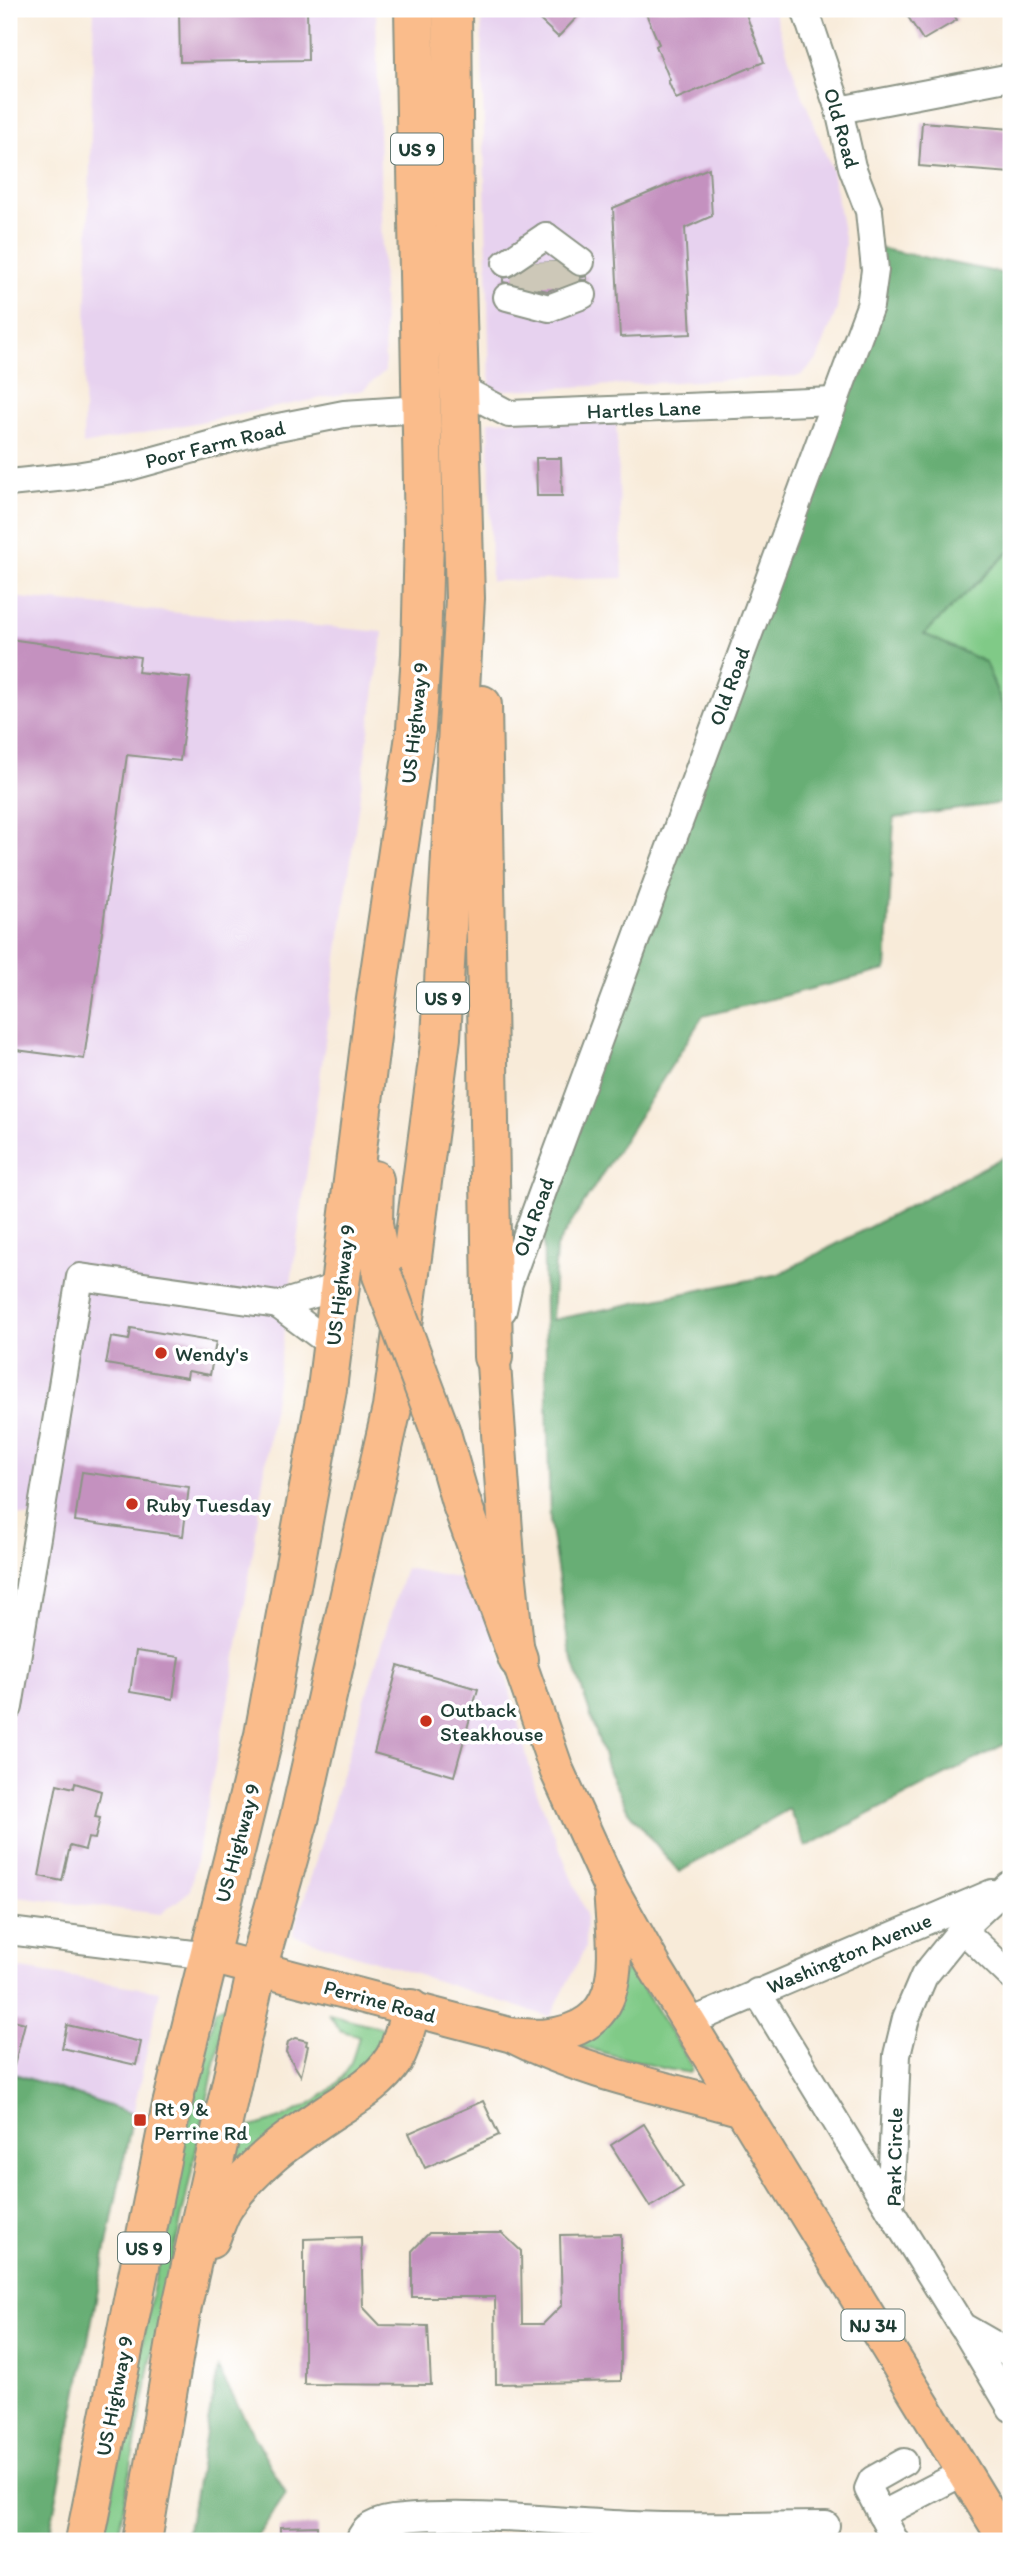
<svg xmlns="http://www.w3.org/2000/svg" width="1020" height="2550" font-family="Itim,sans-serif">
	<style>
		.built { fill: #e7d2ef }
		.green { fill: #80ca87; stroke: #50845e; stroke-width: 2 }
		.forest { fill: #68ae74; stroke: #447654; stroke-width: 2 }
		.building { fill: #c491bf }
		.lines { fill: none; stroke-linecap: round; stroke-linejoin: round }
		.minor-tunnel { stroke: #cdc8b8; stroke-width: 26; stroke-dasharray: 26 13; stroke-linecap: butt }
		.minor-casing { stroke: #8c9486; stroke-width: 30 }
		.major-casing { stroke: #8c9486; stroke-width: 37 }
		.highway-casing { stroke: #8c9486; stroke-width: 42 }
		.minor { stroke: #fff; stroke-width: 26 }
		.major { stroke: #fabc8b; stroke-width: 33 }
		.highway { stroke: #fabc8b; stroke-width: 38 }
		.highway-bridge-casing { stroke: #8c9486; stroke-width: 42; stroke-linecap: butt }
		.highway-bridge { stroke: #fabc8b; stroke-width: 38 }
		.poi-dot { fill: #c8321e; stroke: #fff; stroke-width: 2.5 }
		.labels { text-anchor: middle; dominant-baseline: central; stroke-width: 7; stroke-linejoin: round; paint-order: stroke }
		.shield { fill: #fff; stroke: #627771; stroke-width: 2 }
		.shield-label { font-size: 19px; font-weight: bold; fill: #1f3d34 }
		.street-label { font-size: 21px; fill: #1f3d34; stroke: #fff }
		.poi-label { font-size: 21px; fill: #1f3d34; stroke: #fff; text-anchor: start }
	</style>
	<rect width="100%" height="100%" fill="#fff"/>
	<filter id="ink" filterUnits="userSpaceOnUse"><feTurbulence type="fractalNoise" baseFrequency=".0143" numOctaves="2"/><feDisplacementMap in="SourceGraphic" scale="14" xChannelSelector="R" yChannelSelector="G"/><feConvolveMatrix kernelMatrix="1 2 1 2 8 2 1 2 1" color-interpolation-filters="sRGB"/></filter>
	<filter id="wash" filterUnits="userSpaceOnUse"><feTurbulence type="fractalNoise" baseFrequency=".00686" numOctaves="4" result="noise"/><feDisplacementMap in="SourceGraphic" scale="28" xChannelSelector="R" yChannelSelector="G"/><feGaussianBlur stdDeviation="1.57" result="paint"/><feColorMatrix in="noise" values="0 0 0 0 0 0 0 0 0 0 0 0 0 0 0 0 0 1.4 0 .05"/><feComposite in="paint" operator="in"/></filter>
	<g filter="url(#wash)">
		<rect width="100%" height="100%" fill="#f8ebd9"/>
		<g class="built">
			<polygon points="94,9 376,9 385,371 363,390 83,445"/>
			<polygon points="481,9 773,9 795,76 832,170 845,243 837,309 817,360 800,376 490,391"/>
			<polygon points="616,416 623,578 491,581 489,421"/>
			<polygon points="9,597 383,632 252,1559 232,1681 190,1891 161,1914 9,1896 9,1695 46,1519 9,1514"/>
			<polygon points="405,1568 482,1583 535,1787 586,1914 585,1948 550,2017 293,1935"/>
			<polygon points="9,1967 160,1991 133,2114 9,2072"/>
		</g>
		<g class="green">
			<polygon points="1011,550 1011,727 985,662 924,634"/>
			<polygon points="629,1966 692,2066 692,2070 690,2073 666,2069 570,2044"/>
			<polygon points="220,2007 226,2007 227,2009 153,2349 117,2541 103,2541 168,2213 215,2010"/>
			<path d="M329,2014L382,2028L387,2033L383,2057L234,2168L241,2129C276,2123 325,2103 346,2072C353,2061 356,2048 359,2036L339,2030Z"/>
		</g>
		<g class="forest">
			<polygon points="873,247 1011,275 1011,550 924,634 985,662 1011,727 1011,802 894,818 886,970 703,1016 556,1247 552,1320 779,1274 1002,1158 1011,1157 1011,1741 806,1847 789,1809 679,1872 628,1811 609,1772 569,1649 550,1522 542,1189 886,294"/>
			<polygon points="9,2072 133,2114 48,2541 9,2541"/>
			<polygon points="218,2369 286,2494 254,2541 186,2541"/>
		</g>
		<g id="blocks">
			<g class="building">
				<polygon points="179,9 307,9 308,60 180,62"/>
				<polygon points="528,9 585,9 558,37"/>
				<polygon points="644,9 744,9 764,62 676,99 668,81 670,80 656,46 659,44"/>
				<polygon points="903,9 950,9 957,20 923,40"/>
				<polygon points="922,122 1011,129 1011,173 919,166"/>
				<polygon points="709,168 712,216 685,228 691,334 620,337 613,208"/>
				<polygon points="555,262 572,275 580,278 587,276 587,280 577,280 548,291 503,282 503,278 514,276 535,263"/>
				<polygon points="536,458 561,458 562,496 537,496"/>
				<polygon points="9,639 140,657 138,672 190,678 180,761 127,755 84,1059 9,1049"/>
				<polygon points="131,1328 216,1342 210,1375 188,1371 187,1378 106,1364 111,1337 129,1340"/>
				<polygon points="82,1472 189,1487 183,1536 75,1521"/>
				<polygon points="136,1651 179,1657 173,1699 130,1692"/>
				<polygon points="398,1666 478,1689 454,1776 374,1753"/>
				<polygon points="75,1783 101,1791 95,1817 100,1818 95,1839 88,1838 85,1850 70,1846 62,1881 39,1876 57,1784 74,1788"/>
				<polygon points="9,2019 25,2023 14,2066 9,2065"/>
				<polygon points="67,2025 141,2042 136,2065 62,2048"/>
				<polygon points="295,2038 307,2041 306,2045 308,2046 301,2076 286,2052 288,2042"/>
				<polygon points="483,2101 499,2135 425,2168 409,2133"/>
				<polygon points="644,2124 683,2187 650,2207 611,2145"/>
				<polygon points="429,2233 502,2233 521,2251 522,2324 543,2324 562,2305 560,2235 621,2234 621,2381 496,2384 495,2297 412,2297 412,2251"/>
				<polygon points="361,2237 363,2307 380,2325 428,2326 431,2385 304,2384 304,2239"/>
				<polygon points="317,2526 317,2541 280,2541 280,2527"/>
			</g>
		</g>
	</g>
	<g filter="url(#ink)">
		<use href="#blocks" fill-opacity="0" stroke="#8c9486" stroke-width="2"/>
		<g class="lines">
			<g class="minor-tunnel">
				<polyline points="547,262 548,296"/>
				<polyline points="566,262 567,296"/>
				<polyline points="523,263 524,296"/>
			</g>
			<defs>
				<g id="minor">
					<polyline points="839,110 1011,77"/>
					<polyline points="546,236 581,262"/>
					<polyline points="506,263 546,236"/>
					<polyline points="507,297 549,308 583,295"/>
					<polyline points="460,388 509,414 834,401"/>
					<polyline points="9,483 76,476 129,467 263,430 344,414 421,409"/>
					<polyline points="503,1310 509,1283 870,306 875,270 869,211 852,167 839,110 805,9"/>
					<polyline points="332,1345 278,1305 340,1286"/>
					<polyline points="9,1707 80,1277 278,1305"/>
					<polyline points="1009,1885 962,1929 924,1976 906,2018 897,2055 890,2210 962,2326 1011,2354"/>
					<polyline points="962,1929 1011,1976"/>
					<polyline points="9,1931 209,1956"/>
					<polyline points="757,1992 890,2210"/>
					<polyline points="688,2023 992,1893"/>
					<polyline points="963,2327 1011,2408"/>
					<polyline points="881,2515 964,2472"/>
					<path d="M359,2541C364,2523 386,2519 403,2518C478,2511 558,2522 633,2525C697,2528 762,2525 826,2525"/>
					<polyline points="895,2541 868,2489 872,2480 904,2462"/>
				</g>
				<g id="major">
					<polyline points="493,1357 508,1565 518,1659 557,1771 610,1887 656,1969 1006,2541"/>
					<path d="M209,1956L511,2035C581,2072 664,2088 741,2109"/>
					<path d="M513,2035C524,2035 535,2037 546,2036C629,2027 615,1958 611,1896"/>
				</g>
				<g id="highway">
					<polyline points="482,705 493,1357"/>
					<polyline points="374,1180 373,1224 382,1275"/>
					<polyline points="441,1433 460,1499 518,1659"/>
					<path d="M210,2239C215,2228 218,2215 225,2205C251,2166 289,2139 328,2113C351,2098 379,2083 394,2059C403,2044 406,2025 411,2009"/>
					<polyline points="85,2541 172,2105 264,1735 327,1389 374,1013 416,729 421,654 424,537 414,9"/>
					<polyline points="142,2541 182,2306 257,1969 299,1820 392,1408 441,1038 465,598 454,211 452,9"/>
				</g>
			</defs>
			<use href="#minor" class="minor-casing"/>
			<use href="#major" class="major-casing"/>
			<use href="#highway" class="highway-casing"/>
			<use href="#minor" class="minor"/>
			<use href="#major" class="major"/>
			<use href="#highway" class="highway"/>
			<defs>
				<polyline id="highway-bridge" points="382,1275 441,1433"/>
			</defs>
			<use href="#highway-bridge" class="highway-bridge-casing"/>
			<use href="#highway-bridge" class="highway-bridge"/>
		</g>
	</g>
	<g class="poi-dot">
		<circle cx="161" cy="1353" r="7"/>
		<circle cx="132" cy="1504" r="7"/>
		<circle cx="426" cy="1721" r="7"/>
		<rect x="133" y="2113" width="14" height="14" rx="3.5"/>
	</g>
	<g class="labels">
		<g class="shield">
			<rect x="391" y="133.5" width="52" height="31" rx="5"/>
			<rect x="417" y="982.5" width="52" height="31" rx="5"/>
			<rect x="118" y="2232.5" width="52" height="31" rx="5"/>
			<rect x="841.5" y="2309.5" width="63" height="31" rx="5"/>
		</g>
		<g class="shield-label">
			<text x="417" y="149">US 9</text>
			<text x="443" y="998">US 9</text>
			<text x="144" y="2248">US 9</text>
			<text x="873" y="2325">NJ 34</text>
		</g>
		<g class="street-label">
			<text transform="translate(842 128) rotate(74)">Old Road</text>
			<text transform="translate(644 409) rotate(-2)">Hartles Lane</text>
			<text transform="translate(215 444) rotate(-14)">Poor Farm Road</text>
			<text transform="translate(729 686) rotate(-70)">Old Road</text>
			<text transform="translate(414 723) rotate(-84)">US Highway 9</text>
			<text transform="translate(533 1217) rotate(-70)">Old Road</text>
			<text transform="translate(340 1285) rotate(-83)">US Highway 9</text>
			<text transform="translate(237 1843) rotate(-75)">US Highway 9</text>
			<text transform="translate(849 1953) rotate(-23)">Washington Avenue</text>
			<text transform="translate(380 2001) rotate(15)">Perrine Road</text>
			<text transform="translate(894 2157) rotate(-89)">Park Circle</text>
			<text transform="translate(114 2396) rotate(-79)">US Highway 9</text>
		</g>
		<g class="poi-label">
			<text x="175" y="1353">Wendy's</text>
			<text x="146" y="1504">Ruby Tuesday</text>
			<text x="440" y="1709">Outback<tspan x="440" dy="24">Steakhouse</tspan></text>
			<text x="154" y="2108">Rt 9 &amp;<tspan x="154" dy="24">Perrine Rd</tspan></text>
		</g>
	</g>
	<rect width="1020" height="2550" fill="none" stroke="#fff" stroke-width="35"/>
</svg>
